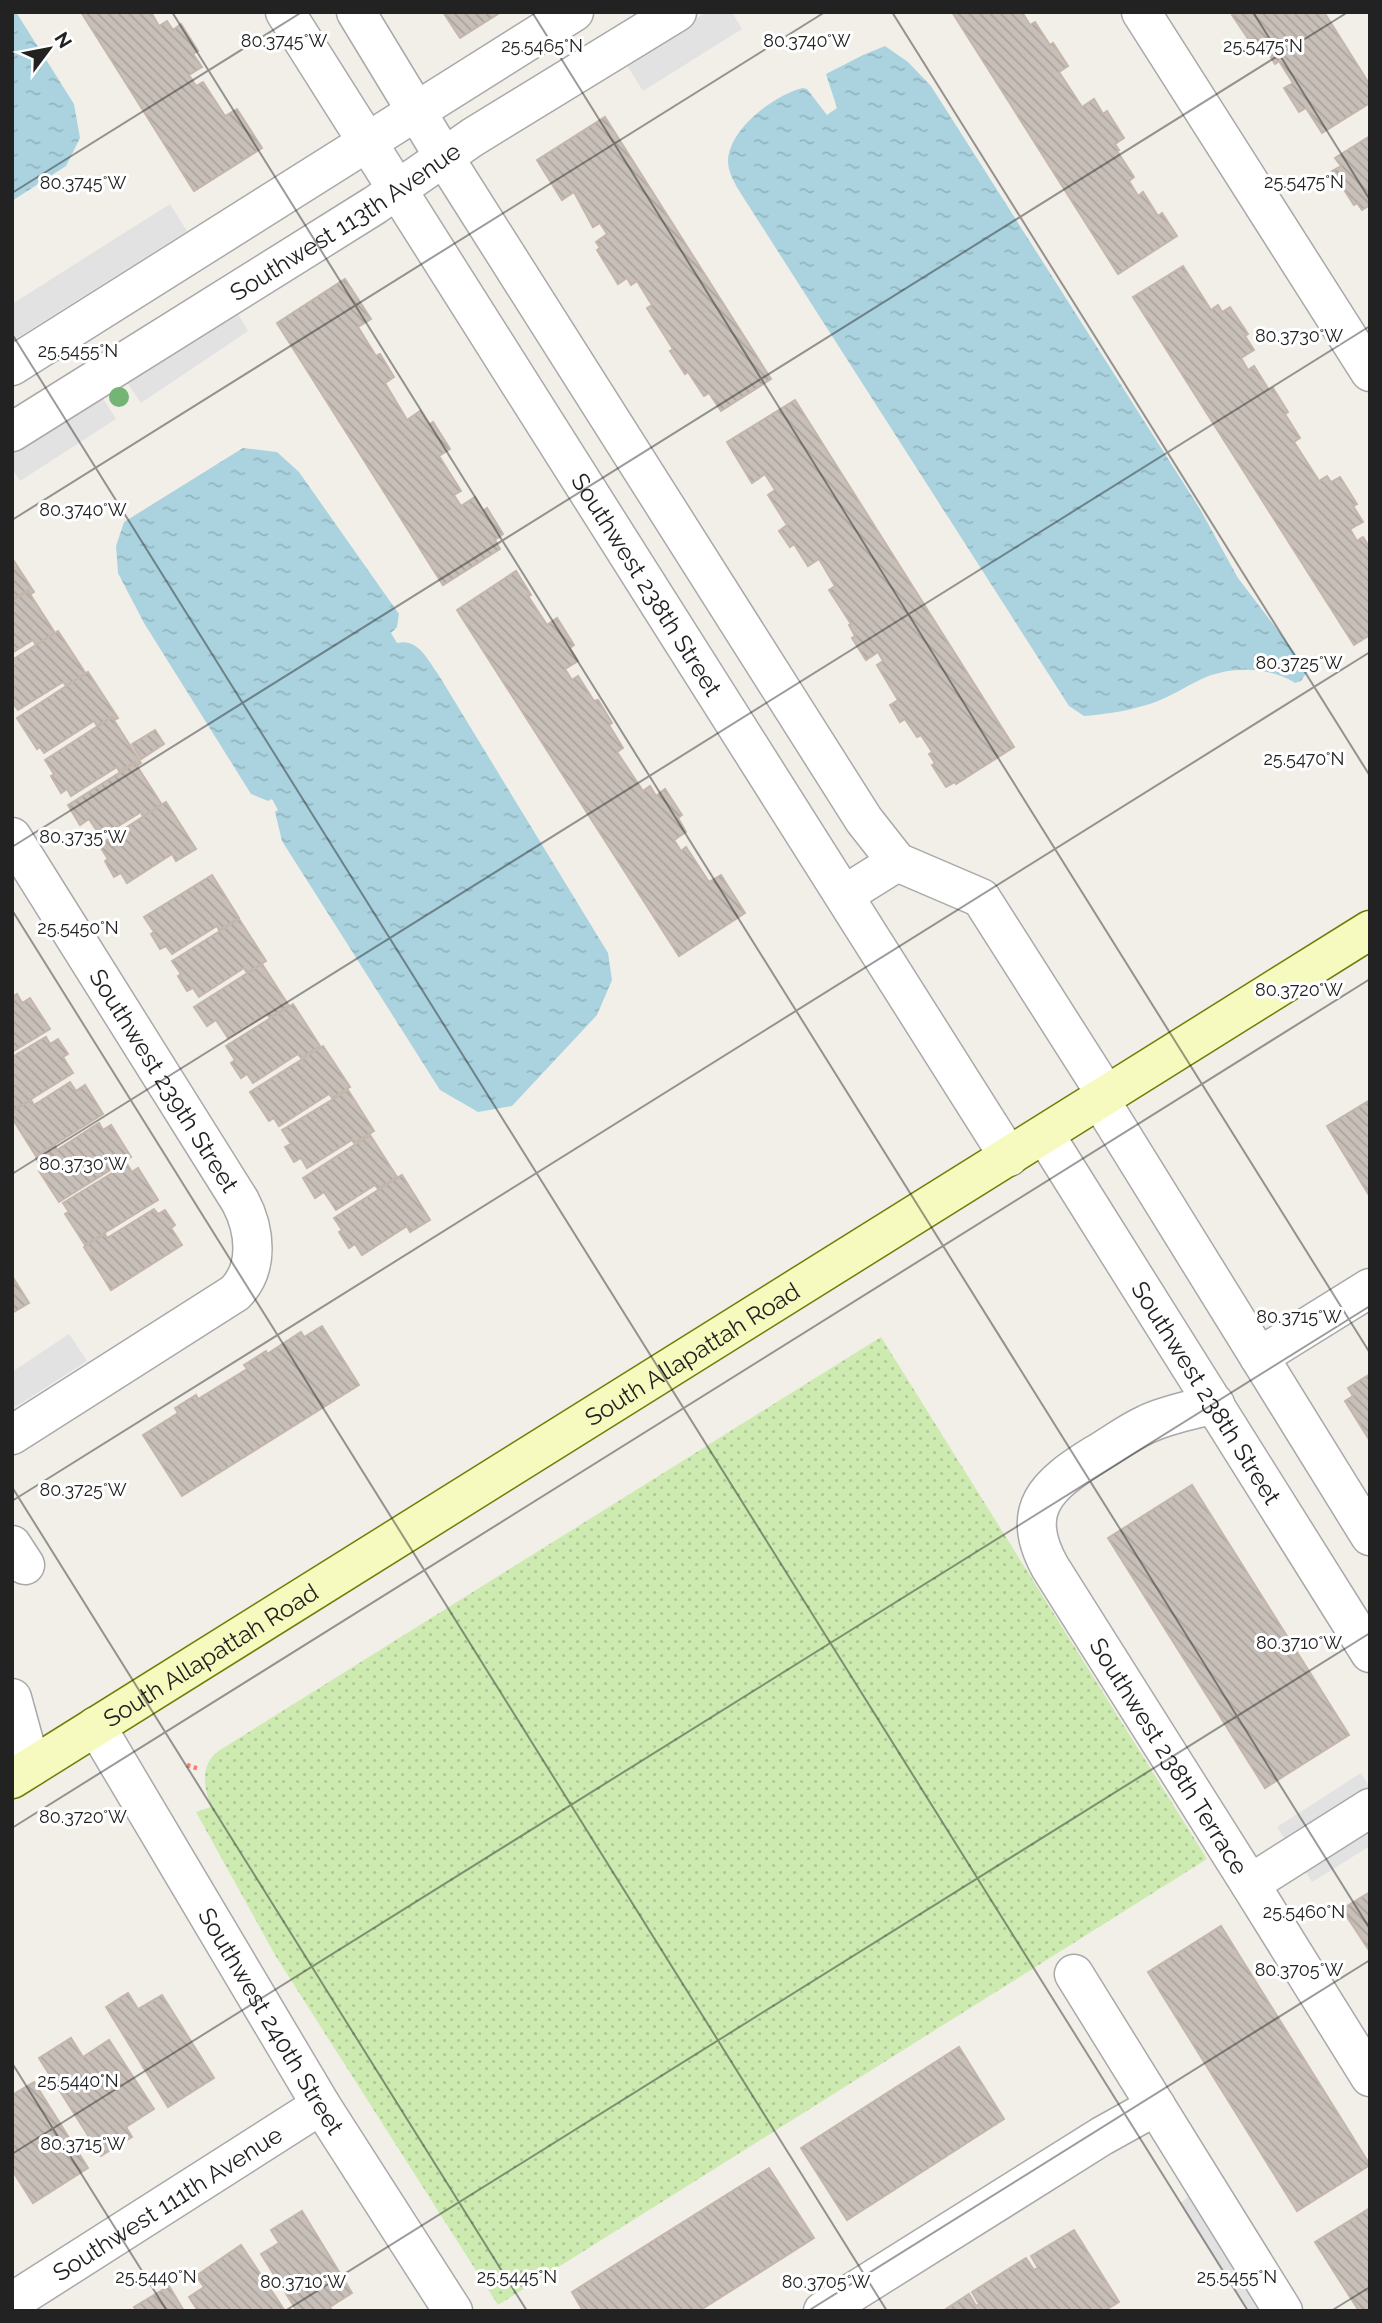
<svg xmlns="http://www.w3.org/2000/svg" width="1382" height="2323" font-family="Raleway,sans-serif">
	<style>
		.grass { fill: url(#grass-dots) }
		.parking { fill: #e2e2e2 }
		.water { fill: url(#water-ripples) }
		.building { fill: url(#building-back-hatch); stroke: #c4b6ab; stroke-width: 2 }
		.lines { fill: none; stroke-linecap: round; stroke-linejoin: round }
		.minor-casing { stroke: #a9a9a9; stroke-width: 41 }
		.tertiary-casing { stroke: #a9a9a9; stroke-width: 41 }
		.secondary-casing { stroke: #707d05; stroke-width: 41 }
		.path { stroke: #fa8072; stroke-width: 4.5; stroke-dasharray: 3.5 3.5; stroke-linecap: butt }
		.minor { stroke: #fff; stroke-width: 38 }
		.tertiary { stroke: #fff; stroke-width: 38 }
		.secondary { stroke: #f7fabf; stroke-width: 38 }
		.tree { fill: #74b475 }
		.ticks { fill: none; stroke: #222; stroke-width: 2; stroke-opacity: 0.45 }
		.labels { text-anchor: middle; dominant-baseline: central; stroke-width: 6; stroke-linejoin: round; paint-order: stroke }
		.street-label { font-size: 24px; fill: #222; stroke: #fff }
		.ticks-label { font-size: 18px; text-anchor: middle; fill: #222; stroke: #fff; stroke-width: 6; stroke-linejoin: round; paint-order: stroke }
	</style>
	<defs>
		<pattern id="grass-dots" width="8" height="8" patternUnits="userSpaceOnUse" patternTransform="scale(1.75)"><rect width="8" height="8" fill="#cdebb0"/><path d="M2 2h.1M6 6h.1" fill="none" stroke="#b0c997" stroke-width="1.8" stroke-linecap="round"/></pattern>
		<pattern id="water-ripples" width="26" height="14" patternUnits="userSpaceOnUse" patternTransform="scale(1.75)"><rect width="26" height="14" fill="#aad3df"/><path d="M2 4q2-2 4 0t4 0M15 11q2-2 4 0t4 0" fill="none" stroke="#92b5bf"/></pattern>
		<pattern id="building-back-hatch" width="6" height="6" patternUnits="userSpaceOnUse" patternTransform="scale(1.75)"><rect width="6" height="6" fill="#c7bfb8"/><path d="M-1 5l2 2M0 0l6 6M5-1l2 2" fill="none" stroke="#aba49e"/></pattern>
	</defs>
	<rect width="100%" height="100%" fill="#f2efe9"/>
	<path class="grass" d="M881,1337L1207,1859L498,2305L275,1955L196,1812L211,1807C204,1787 199,1764 220,1750Z"/>
	<g class="parking">
		<polygon points="707,12 732,12 742,29 643,91 625,62"/>
		<polygon points="170,204 187,231 12,341 12,304"/>
		<polygon points="234,307 248,331 141,403 124,378"/>
		<polygon points="100,394 116,419 20,481 12,469 12,449"/>
		<polygon points="69,1334 87,1361 12,1409 12,1372"/>
		<polygon points="1361,1773 1370,1788 1370,1846 1312,1882 1277,1827"/>
		<polygon points="1190,2196 1263,2311 1248,2311 1180,2203"/>
	</g>
	<g class="water">
		<polygon points="12,12 16,12 74,104 80,138 66,166 12,201"/>
		<path d="M885,46L908,62L931,86L1200,509L1238,578L1305,666L1307,672L1301,681L1295,683C1270,667 1234,666 1206,677C1190,684 1175,694 1158,701C1134,710 1109,714 1084,716L1069,706L752,211C744,197 728,178 728,161C729,129 774,95 803,88L807,89L827,115L837,108L826,74L863,55Z"/>
		<path d="M243,448L277,452L299,472L399,614L397,627L391,633L397,643C418,638 427,659 438,674L608,953L612,980L597,1015L512,1106L478,1112L440,1090L282,841L275,812L278,810L272,799L268,801L251,794L144,623L118,573L116,546L124,522Z"/>
	</g>
	<g class="building">
		<polygon points="81,12 151,12 159,26 167,21 173,30 181,24 198,51 193,54 202,67 189,75 196,86 203,82 225,116 237,109 262,148 194,191"/>
		<polygon points="443,12 501,12 460,38"/>
		<polygon points="952,12 1022,12 1030,25 1035,22 1050,45 1053,43 1068,66 1059,72 1082,107 1094,99 1103,114 1107,111 1124,138 1115,144 1119,150 1117,151 1134,177 1129,181 1138,196 1143,192 1158,216 1162,213 1177,236 1118,274"/>
		<polygon points="1236,12 1324,12 1370,85 1370,103 1322,133 1306,108 1299,112 1284,88 1293,83 1279,61 1275,64 1266,49 1262,52 1253,38 1249,40 1232,15"/>
		<polygon points="605,117 771,379 721,411 709,393 704,396 688,372 685,374 670,351 673,349 647,308 652,305 637,281 631,285 627,278 618,284 597,250 600,248 596,242 607,234 600,223 593,227 574,192 562,200 537,160"/>
		<polygon points="1370,136 1370,205 1362,210 1357,203 1354,205 1332,171 1341,166 1335,158"/>
		<polygon points="1183,266 1211,310 1218,305 1222,312 1230,307 1248,334 1245,336 1254,350 1241,358 1248,370 1254,366 1269,390 1273,388 1288,412 1285,414 1300,438 1294,442 1319,481 1327,476 1331,482 1340,477 1357,504 1353,506 1363,522 1350,529 1357,541 1363,537 1370,548 1370,635 1354,645 1133,297"/>
		<polygon points="345,279 371,319 358,327 376,356 380,354 394,377 385,383 407,420 420,411 429,425 433,422 450,449 439,456 461,491 454,495 461,506 475,497 483,511 487,508 503,534 495,540 500,549 443,585 277,323"/>
		<polygon points="795,400 1014,747 956,784 955,782 946,787 932,765 935,763 929,754 932,752 921,735 917,737 905,719 900,722 890,705 898,700 877,665 883,661 878,652 866,660 852,638 855,636 849,625 851,624 829,590 835,586 819,559 808,566 794,544 790,547 779,531 787,525 768,495 775,490 765,474 752,483 727,442"/>
		<polygon points="12,558 34,592 31,594 28,590 12,600"/>
		<polygon points="516,571 531,595 528,596 547,625 557,618 574,645 570,648 578,661 565,669 572,680 578,676 594,701 598,700 612,723 609,725 623,748 617,752 643,791 650,786 656,796 665,789 682,815 678,818 686,832 674,840 681,851 686,847 709,882 721,875 745,913 679,956 457,610"/>
		<polygon points="28,591 55,633 36,645 33,640 12,653 12,601"/>
		<polygon points="58,631 86,674 66,686 63,682 18,710 12,702 12,660"/>
		<polygon points="88,672 118,718 114,720 112,717 97,726 94,721 44,753 40,747 37,749 17,718"/>
		<polygon points="112,717 141,763 137,766 135,762 119,771 117,767 71,796 67,789 61,793 51,776 54,774 45,760"/>
		<polygon points="155,730 164,744 141,759 132,744"/>
		<polygon points="135,763 162,805 143,817 141,812 101,837 89,819 80,825 68,805"/>
		<polygon points="166,802 196,849 176,861 172,854 127,883 121,873 114,877 105,861 108,859 99,845"/>
		<polygon points="212,875 239,918 219,930 217,926 172,954 166,946 160,949 151,934 154,932 144,917"/>
		<polygon points="239,919 266,961 247,973 244,968 199,997 193,988 187,991 178,976 181,974 172,961"/>
		<polygon points="262,964 289,1006 270,1018 267,1014 228,1038 216,1020 207,1026 194,1007"/>
		<polygon points="17,994 22,1003 30,998 50,1029 12,1052 12,997"/>
		<polygon points="293,1004 320,1046 301,1058 298,1054 253,1083 247,1074 241,1078 231,1063 235,1060 226,1046"/>
		<polygon points="46,1037 50,1044 58,1039 68,1054 63,1057 73,1073 12,1111 12,1057"/>
		<polygon points="323,1046 350,1087 332,1098 329,1094 279,1126 274,1118 269,1121 250,1092"/>
		<polygon points="70,1082 76,1091 85,1085 103,1114 36,1156 12,1118 12,1112 31,1100 34,1105"/>
		<polygon points="348,1090 374,1131 354,1143 352,1140 307,1168 301,1158 294,1162 285,1147 291,1144 282,1130"/>
		<polygon points="1370,1100 1370,1197 1327,1126"/>
		<polygon points="99,1123 103,1130 111,1125 131,1157 59,1202 39,1171 43,1169 36,1158 55,1145 57,1150"/>
		<polygon points="370,1135 397,1177 378,1189 375,1185 336,1210 324,1192 315,1198 303,1178"/>
		<polygon points="127,1164 132,1172 138,1168 158,1200 85,1245 65,1214 69,1212 63,1203"/>
		<polygon points="402,1175 430,1220 410,1232 407,1226 362,1255 355,1244 349,1248 339,1232 342,1230 334,1218"/>
		<polygon points="154,1209 158,1214 165,1210 175,1225 171,1228 182,1245 111,1290 84,1247 105,1234 107,1238"/>
		<polygon points="12,1276 29,1303 12,1313"/>
		<polygon points="322,1326 359,1385 182,1496 143,1435 178,1413 175,1408 196,1395 198,1399 247,1369 244,1365 266,1351 267,1354 301,1332 304,1337"/>
		<polygon points="1370,1374 1370,1441 1345,1401 1353,1396 1348,1388"/>
		<polygon points="1192,1485 1349,1735 1265,1788 1108,1538"/>
		<polygon points="1370,1892 1370,1952 1342,1909"/>
		<polygon points="1221,1926 1370,2165 1297,2211 1148,1972"/>
		<polygon points="128,1993 138,2009 162,1995 214,2078 168,2107 106,2007"/>
		<polygon points="71,2038 83,2057 109,2040 154,2109 126,2127 132,2137 101,2156 39,2058"/>
		<polygon points="959,2047 1004,2119 847,2220 801,2148"/>
		<polygon points="34,2082 88,2168 33,2203 12,2170 12,2095"/>
		<polygon points="769,2168 814,2238 699,2311 583,2311 572,2292"/>
		<polygon points="1370,2208 1370,2311 1359,2311 1315,2242"/>
		<polygon points="302,2211 352,2293 330,2307 332,2311 297,2311 261,2254 279,2243 271,2230"/>
		<polygon points="1074,2230 1119,2302 1104,2311 943,2311 969,2294 976,2306 979,2304 972,2292 1026,2258 1034,2270 1038,2268 1031,2256"/>
		<polygon points="241,2245 285,2311 198,2311 189,2297 204,2287 196,2276"/>
		<polygon points="169,2286 184,2311 137,2311 134,2307"/>
	</g>
	<g class="lines">
		<defs>
			<g id="minor">
				<path id="s1" d="M285,12L1009,1157"/>
				<polyline points="356,12 444,157 864,820 897,862 981,898 1107,1096"/>
				<polyline points="1141,12 1370,372"/>
				<polyline points="12,366 574,12"/>
				<path id="s2" d="M12,432L375,205L473,137L677,12"/>
				<path id="s3" d="M12,837L240,1201C255,1229 260,1268 235,1293L12,1435"/>
				<polyline points="844,895 897,862"/>
				<polyline points="1100,1100 1370,1536"/>
				<path id="s4" d="M1045,1135L1370,1653"/>
				<polyline points="1259,1357 1370,1288"/>
				<path id="s5" d="M1215,1404C1192,1410 1168,1414 1147,1424C1129,1432 1112,1445 1095,1455C1048,1484 1018,1509 1050,1567L1250,1884L1370,2077"/>
				<polyline points="12,1545 25,1565"/>
				<polyline points="12,1698 31,1767"/>
				<polyline points="1250,1884 1370,1808"/>
				<polyline points="1074,1974 1283,2311"/>
				<path id="s6" d="M12,2302L321,2105"/>
				<polyline points="823,2311 1102,2136 1156,2106"/>
			</g>
			<g id="tertiary">
				<path id="s7" d="M96,1726L321,2105L453,2311"/>
			</g>
			<g id="secondary">
				<path id="s8" d="M12,1779L1370,930"/>
			</g>
		</defs>
		<use href="#minor" class="minor-casing"/>
		<use href="#tertiary" class="tertiary-casing"/>
		<use href="#secondary" class="secondary-casing"/>
		<polyline class="path" points="187,1765 199,1769"/>
		<use href="#minor" class="minor"/>
		<use href="#tertiary" class="tertiary"/>
		<use href="#secondary" class="secondary"/>
	</g>
	<circle class="tree" cx="119" cy="397" r="10"/>
	<path class="ticks" d="M172,12L1370,1929M532,12L1370,1353M892,12L1370,776M1253,12L1370,200M12,193L302,12M12,334L1248,2311M12,520L825,12M12,847L1348,12M12,910L887,2311M12,1174L1370,326M12,1487L527,2311M12,1501L1370,652M12,1828L1370,979M12,2063L167,2311M12,2154L1370,1306M285,2311L1370,1633M808,2311L1370,1960M1331,2311L1370,2287"/>
	<g class="labels">
		<g class="street-label">
			<text stroke="none"><textPath href="#s2" startOffset="394">Southwest 113th Avenue</textPath></text>
			<text stroke="none"><textPath href="#s1" startOffset="677">Southwest 238th Street</textPath></text>
			<text stroke="none"><textPath href="#s3" startOffset="287">Southwest 239th Street</textPath></text>
			<text stroke="none"><textPath href="#s8" startOffset="802">South Allapattah Road</textPath></text>
			<text stroke="none"><textPath href="#s4" startOffset="304">Southwest 238th Street</textPath></text>
			<text stroke="none"><textPath href="#s8" startOffset="234">South Allapattah Road</textPath></text>
			<text stroke="none"><textPath href="#s5" startOffset="495">Southwest 238th Terrace</textPath></text>
			<text stroke="none"><textPath href="#s7" startOffset="343">Southwest 240th Street</textPath></text>
			<text stroke="none"><textPath href="#s6" startOffset="184">Southwest 111th Avenue</textPath></text>
		</g>
	</g>
	<g class="ticks-label">
		<text x="284" y="47">80.3745°W</text>
		<text x="807" y="47">80.3740°W</text>
		<text x="542" y="52">25.5465°N</text>
		<text x="1263" y="52">25.5475°N</text>
		<text x="1304" y="188">25.5475°N</text>
		<text x="83" y="189">80.3745°W</text>
		<text x="1299" y="342">80.3730°W</text>
		<text x="78" y="357">25.5455°N</text>
		<text x="83" y="516">80.3740°W</text>
		<text x="1299" y="669">80.3725°W</text>
		<text x="1304" y="765">25.5470°N</text>
		<text x="83" y="843">80.3735°W</text>
		<text x="78" y="934">25.5450°N</text>
		<text x="1299" y="996">80.3720°W</text>
		<text x="83" y="1170">80.3730°W</text>
		<text x="1299" y="1323">80.3715°W</text>
		<text x="83" y="1496">80.3725°W</text>
		<text x="1299" y="1649">80.3710°W</text>
		<text x="83" y="1823">80.3720°W</text>
		<text x="1304" y="1918">25.5460°N</text>
		<text x="1299" y="1976">80.3705°W</text>
		<text x="78" y="2087">25.5440°N</text>
		<text x="83" y="2150">80.3715°W</text>
		<text x="156" y="2283">25.5440°N</text>
		<text x="517" y="2283">25.5445°N</text>
		<text x="1237" y="2283">25.5455°N</text>
		<text x="303" y="2288">80.3710°W</text>
		<text x="826" y="2288">80.3705°W</text>
	</g>
	<rect width="1382" height="2323" fill="none" stroke="#222222" stroke-width="28"/>
	<g transform="translate(49 49) rotate(58)" stroke="#ffffff" stroke-width="5" paint-order="stroke">
	<path d="M0-5L12 26L0 18L-12 26Z" fill="#222222"/>
	<text y="-10" font-size="19" font-weight="bold" text-anchor="middle" fill="#222222">N</text>
	</g>
</svg>
